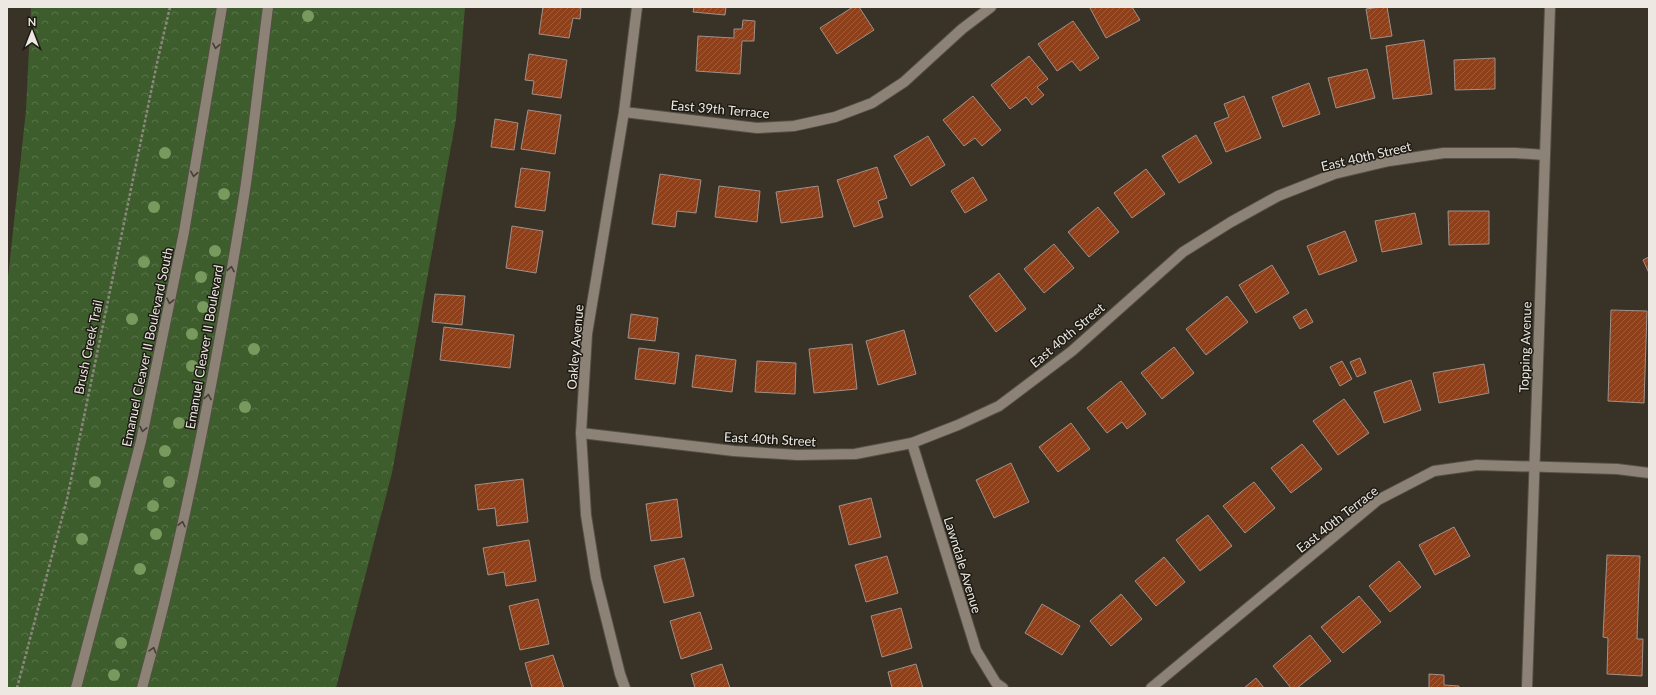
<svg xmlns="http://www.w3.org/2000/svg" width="1656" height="695" font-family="Lato,sans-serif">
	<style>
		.park { fill: url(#park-crowns) }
		.building { fill: url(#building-hatch); stroke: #a09089 }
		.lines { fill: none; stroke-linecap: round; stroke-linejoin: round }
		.minor-casing { stroke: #565046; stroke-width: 12 }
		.secondary-casing { stroke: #565046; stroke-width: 12 }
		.path { stroke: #8c867d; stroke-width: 2.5; stroke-dasharray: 3 2; stroke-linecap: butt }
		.minor { stroke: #8c8376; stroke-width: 10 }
		.secondary { stroke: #8c8376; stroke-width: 10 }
		.tree { fill: #789a5e }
		.oneway { stroke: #443f37 }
		.labels { text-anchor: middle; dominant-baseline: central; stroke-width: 3; stroke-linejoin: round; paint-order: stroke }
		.street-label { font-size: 13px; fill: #ede8e1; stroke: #1e1b15 }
	</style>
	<defs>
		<pattern id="park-crowns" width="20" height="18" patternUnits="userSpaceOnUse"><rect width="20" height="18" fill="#3d5d2d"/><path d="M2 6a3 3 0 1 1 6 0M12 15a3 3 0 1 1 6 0" fill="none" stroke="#59744b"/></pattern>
		<pattern id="building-hatch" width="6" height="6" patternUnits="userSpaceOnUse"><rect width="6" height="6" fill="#8e401b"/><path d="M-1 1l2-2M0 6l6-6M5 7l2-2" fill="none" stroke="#9e5c3c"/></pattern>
	</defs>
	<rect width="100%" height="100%" fill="#393227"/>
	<polygon class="park" points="31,7 465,7 456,119 392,473 336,688 7,688 7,287 26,110"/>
	<g class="building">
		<polygon points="543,7 581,7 580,19 573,18 569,38 539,34"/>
		<polygon points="694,7 726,7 725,15 693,12"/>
		<polygon points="853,7 859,7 874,30 837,54 820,28"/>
		<polygon points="1092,7 1132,7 1140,20 1106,38 1090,8"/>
		<polygon points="1380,7 1387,7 1392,36 1371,39 1366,9"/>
		<polygon points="743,20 755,21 754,41 742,41 740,74 696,71 698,36 734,38 734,29 742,29"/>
		<polygon points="1073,21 1099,58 1080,71 1072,61 1057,71 1038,44"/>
		<polygon points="1424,40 1432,94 1393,99 1386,46"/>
		<polygon points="529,54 567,60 561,98 532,94 534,81 525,80"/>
		<polygon points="1029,56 1048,79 1037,87 1044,95 1032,105 1026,97 1010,109 991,85"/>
		<polygon points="1495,58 1495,89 1455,90 1454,60"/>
		<polygon points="1367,69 1375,98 1336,108 1328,78"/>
		<polygon points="1309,83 1320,114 1283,127 1272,97"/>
		<polygon points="973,96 1001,130 982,146 975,138 964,146 943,120"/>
		<polygon points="1244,96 1261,138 1226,152 1214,123 1229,117 1224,104"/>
		<polygon points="528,110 561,115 555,154 521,149"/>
		<polygon points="495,119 518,123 514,150 491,147"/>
		<polygon points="1196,135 1212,163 1179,183 1162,156"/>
		<polygon points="928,136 945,165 911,186 894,156"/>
		<polygon points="877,167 887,198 878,201 883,217 854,227 837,180"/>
		<polygon points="521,168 550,172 545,211 515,207"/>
		<polygon points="1146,169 1165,194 1132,218 1114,193"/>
		<polygon points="660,174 701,180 696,213 677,211 675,227 652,224"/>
		<polygon points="973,177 987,200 965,213 951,191"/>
		<polygon points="719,186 760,191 757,222 715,217"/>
		<polygon points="818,186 823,217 781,223 776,192"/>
		<polygon points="1098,207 1119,232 1089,257 1068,232"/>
		<polygon points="1448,211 1489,211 1489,244 1449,245"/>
		<polygon points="1415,213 1422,244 1382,252 1375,221"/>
		<polygon points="512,226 543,231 536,273 506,268"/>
		<polygon points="1345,231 1357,261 1319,275 1307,246"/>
		<polygon points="1054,244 1074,268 1044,293 1024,269"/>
		<polygon points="1649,257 1649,273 1643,260"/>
		<polygon points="1272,265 1289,293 1256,313 1239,285"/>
		<polygon points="999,273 1026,309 996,332 969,296"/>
		<polygon points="435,294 465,296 462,325 432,322"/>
		<polygon points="1227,296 1248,322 1206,355 1186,329"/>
		<polygon points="1306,309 1313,322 1300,329 1293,317"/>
		<polygon points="1611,310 1647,311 1644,403 1608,401"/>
		<polygon points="631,314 658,318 655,341 628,338"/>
		<polygon points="444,327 514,335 510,368 440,360"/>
		<polygon points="904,330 916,374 878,385 866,341"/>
		<polygon points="852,344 857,389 814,393 809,349"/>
		<polygon points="1174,347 1194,373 1162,399 1141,373"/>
		<polygon points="639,348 679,353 675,384 635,379"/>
		<polygon points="696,355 736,360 732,392 692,387"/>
		<polygon points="1360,358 1366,373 1357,377 1350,362"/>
		<polygon points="757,361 796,363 795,394 755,392"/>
		<polygon points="1342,361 1352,379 1340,386 1330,367"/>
		<polygon points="1484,364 1489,393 1439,403 1433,373"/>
		<polygon points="1411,380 1421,410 1384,423 1374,392"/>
		<polygon points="1121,381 1146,414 1127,429 1122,422 1107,433 1087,408"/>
		<polygon points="1344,399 1369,433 1338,455 1313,421"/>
		<polygon points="1071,423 1090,449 1058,472 1039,447"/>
		<polygon points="1302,444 1322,469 1291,493 1271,468"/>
		<polygon points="1011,463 1029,502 994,518 976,480"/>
		<polygon points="523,479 528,522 497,526 495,508 478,510 475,485"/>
		<polygon points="1254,482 1275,508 1245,533 1223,506"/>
		<polygon points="871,498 881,537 849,545 839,506"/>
		<polygon points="677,499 682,537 651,541 646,504"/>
		<polygon points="1208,515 1232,546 1200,571 1176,540"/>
		<polygon points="1454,527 1470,556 1435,575 1419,545"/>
		<polygon points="529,540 536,581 506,586 504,572 488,575 483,548"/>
		<polygon points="1607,555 1640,556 1637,639 1643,639 1642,676 1607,674 1608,638 1603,637"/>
		<polygon points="887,556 898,593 866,602 855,565"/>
		<polygon points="1164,557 1185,582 1156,606 1135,581"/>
		<polygon points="684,558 694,596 664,603 654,566"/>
		<polygon points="1399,561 1421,587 1390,612 1369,586"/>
		<polygon points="1121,594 1142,619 1111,646 1090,621"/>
		<polygon points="1359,596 1381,622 1343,653 1321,627"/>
		<polygon points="538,599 549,644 520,650 509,606"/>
		<polygon points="1042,604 1080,626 1062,655 1025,633"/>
		<polygon points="901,608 912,648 882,657 871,616"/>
		<polygon points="700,612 712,649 681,659 670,621"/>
		<polygon points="1310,635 1331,661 1297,688 1291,688 1273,666"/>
		<polygon points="553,655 564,688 532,688 525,663"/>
		<polygon points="722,664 730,688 695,688 691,674"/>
		<polygon points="916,664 923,688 892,688 888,672"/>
		<polygon points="1429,674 1444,675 1444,685 1459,686 1459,688 1429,688"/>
		<polygon points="1256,678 1264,688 1244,688"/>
	</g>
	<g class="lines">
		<defs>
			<g id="minor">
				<polyline points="624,112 757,128 794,126 835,117 872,103 904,82 962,29 991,7"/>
				<polyline points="581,433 734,451 798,455 855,454 912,443 958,425 999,406 1072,351 1183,252 1231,222 1278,196 1334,174 1389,161 1444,153 1515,153 1545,155"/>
				<polyline points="912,443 976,650 996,683 1003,688"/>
				<polyline points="625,688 620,674 596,578 586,515 581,433 587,334 624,112 637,7"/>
				<polyline points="1151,688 1378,500 1434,471 1477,465 1617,469 1649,473"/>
				<polyline points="1527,688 1550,7"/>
			</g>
			<g id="secondary">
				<polyline points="76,688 141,441 184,232 222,7"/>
				<path d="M142,688C187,525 218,357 245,190C254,129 260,68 268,7"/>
			</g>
		</defs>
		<use href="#minor" class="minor-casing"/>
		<use href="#secondary" class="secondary-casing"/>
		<polyline class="path" points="17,688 67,499 157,63 170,7"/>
		<use href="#minor" class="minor"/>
		<use href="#secondary" class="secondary"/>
	</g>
	<g class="tree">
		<circle cx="308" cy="16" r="6"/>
		<circle cx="165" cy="153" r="6"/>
		<circle cx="224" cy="194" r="6"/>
		<circle cx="154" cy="207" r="6"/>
		<circle cx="215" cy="251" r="6"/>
		<circle cx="144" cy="262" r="6"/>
		<circle cx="201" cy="277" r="6"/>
		<circle cx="203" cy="307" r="6"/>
		<circle cx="132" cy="319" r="6"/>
		<circle cx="192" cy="334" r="6"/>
		<circle cx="254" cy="349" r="6"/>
		<circle cx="192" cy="366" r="6"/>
		<circle cx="245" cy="407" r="6"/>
		<circle cx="179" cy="423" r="6"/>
		<circle cx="165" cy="451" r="6"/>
		<circle cx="95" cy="482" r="6"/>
		<circle cx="169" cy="482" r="6"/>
		<circle cx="153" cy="506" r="6"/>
		<circle cx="156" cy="534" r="6"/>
		<circle cx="82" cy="539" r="6"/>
		<circle cx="140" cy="569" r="6"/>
		<circle cx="121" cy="643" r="6"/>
		<circle cx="114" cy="675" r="6"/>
	</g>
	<defs><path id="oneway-chevron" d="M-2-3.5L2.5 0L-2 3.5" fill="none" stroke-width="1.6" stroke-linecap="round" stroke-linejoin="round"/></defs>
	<g class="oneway">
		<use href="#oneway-chevron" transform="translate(216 46) rotate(100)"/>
		<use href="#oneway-chevron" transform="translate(194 174) rotate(100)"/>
		<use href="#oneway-chevron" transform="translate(231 269) rotate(-80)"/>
		<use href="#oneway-chevron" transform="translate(170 301) rotate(102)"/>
		<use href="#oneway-chevron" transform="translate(208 397) rotate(-80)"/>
		<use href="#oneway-chevron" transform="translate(143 429) rotate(102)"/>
		<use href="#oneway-chevron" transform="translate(182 524) rotate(-77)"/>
		<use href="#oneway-chevron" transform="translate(153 650) rotate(-74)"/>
	</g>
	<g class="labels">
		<g class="street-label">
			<text transform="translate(720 109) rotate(5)">East 39th Terrace</text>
			<text transform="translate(1366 156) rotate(-13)">East 40th Street</text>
			<text transform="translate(1067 335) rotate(-40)">East 40th Street</text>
			<text transform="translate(88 347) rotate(-78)">Brush Creek Trail</text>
			<text transform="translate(147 347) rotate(-78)">Emanuel Cleaver II Boulevard South</text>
			<text transform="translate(204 347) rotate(-80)">Emanuel Cleaver II Boulevard</text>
			<text transform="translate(575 347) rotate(-85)">Oakley Avenue</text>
			<text transform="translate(1525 347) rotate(-88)">Topping Avenue</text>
			<text transform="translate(770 439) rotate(3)">East 40th Street</text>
			<text transform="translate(1337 519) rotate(-38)">East 40th Terrace</text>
			<text transform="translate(963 565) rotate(73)">Lawndale Avenue</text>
		</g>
	</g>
	<rect width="1656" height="695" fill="none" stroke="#ede8e1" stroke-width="16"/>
	<g transform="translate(32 32)" stroke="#1e1b15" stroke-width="3" paint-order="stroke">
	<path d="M0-3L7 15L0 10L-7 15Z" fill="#ede8e1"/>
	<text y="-6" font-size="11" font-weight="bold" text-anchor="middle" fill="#ede8e1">N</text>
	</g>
</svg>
